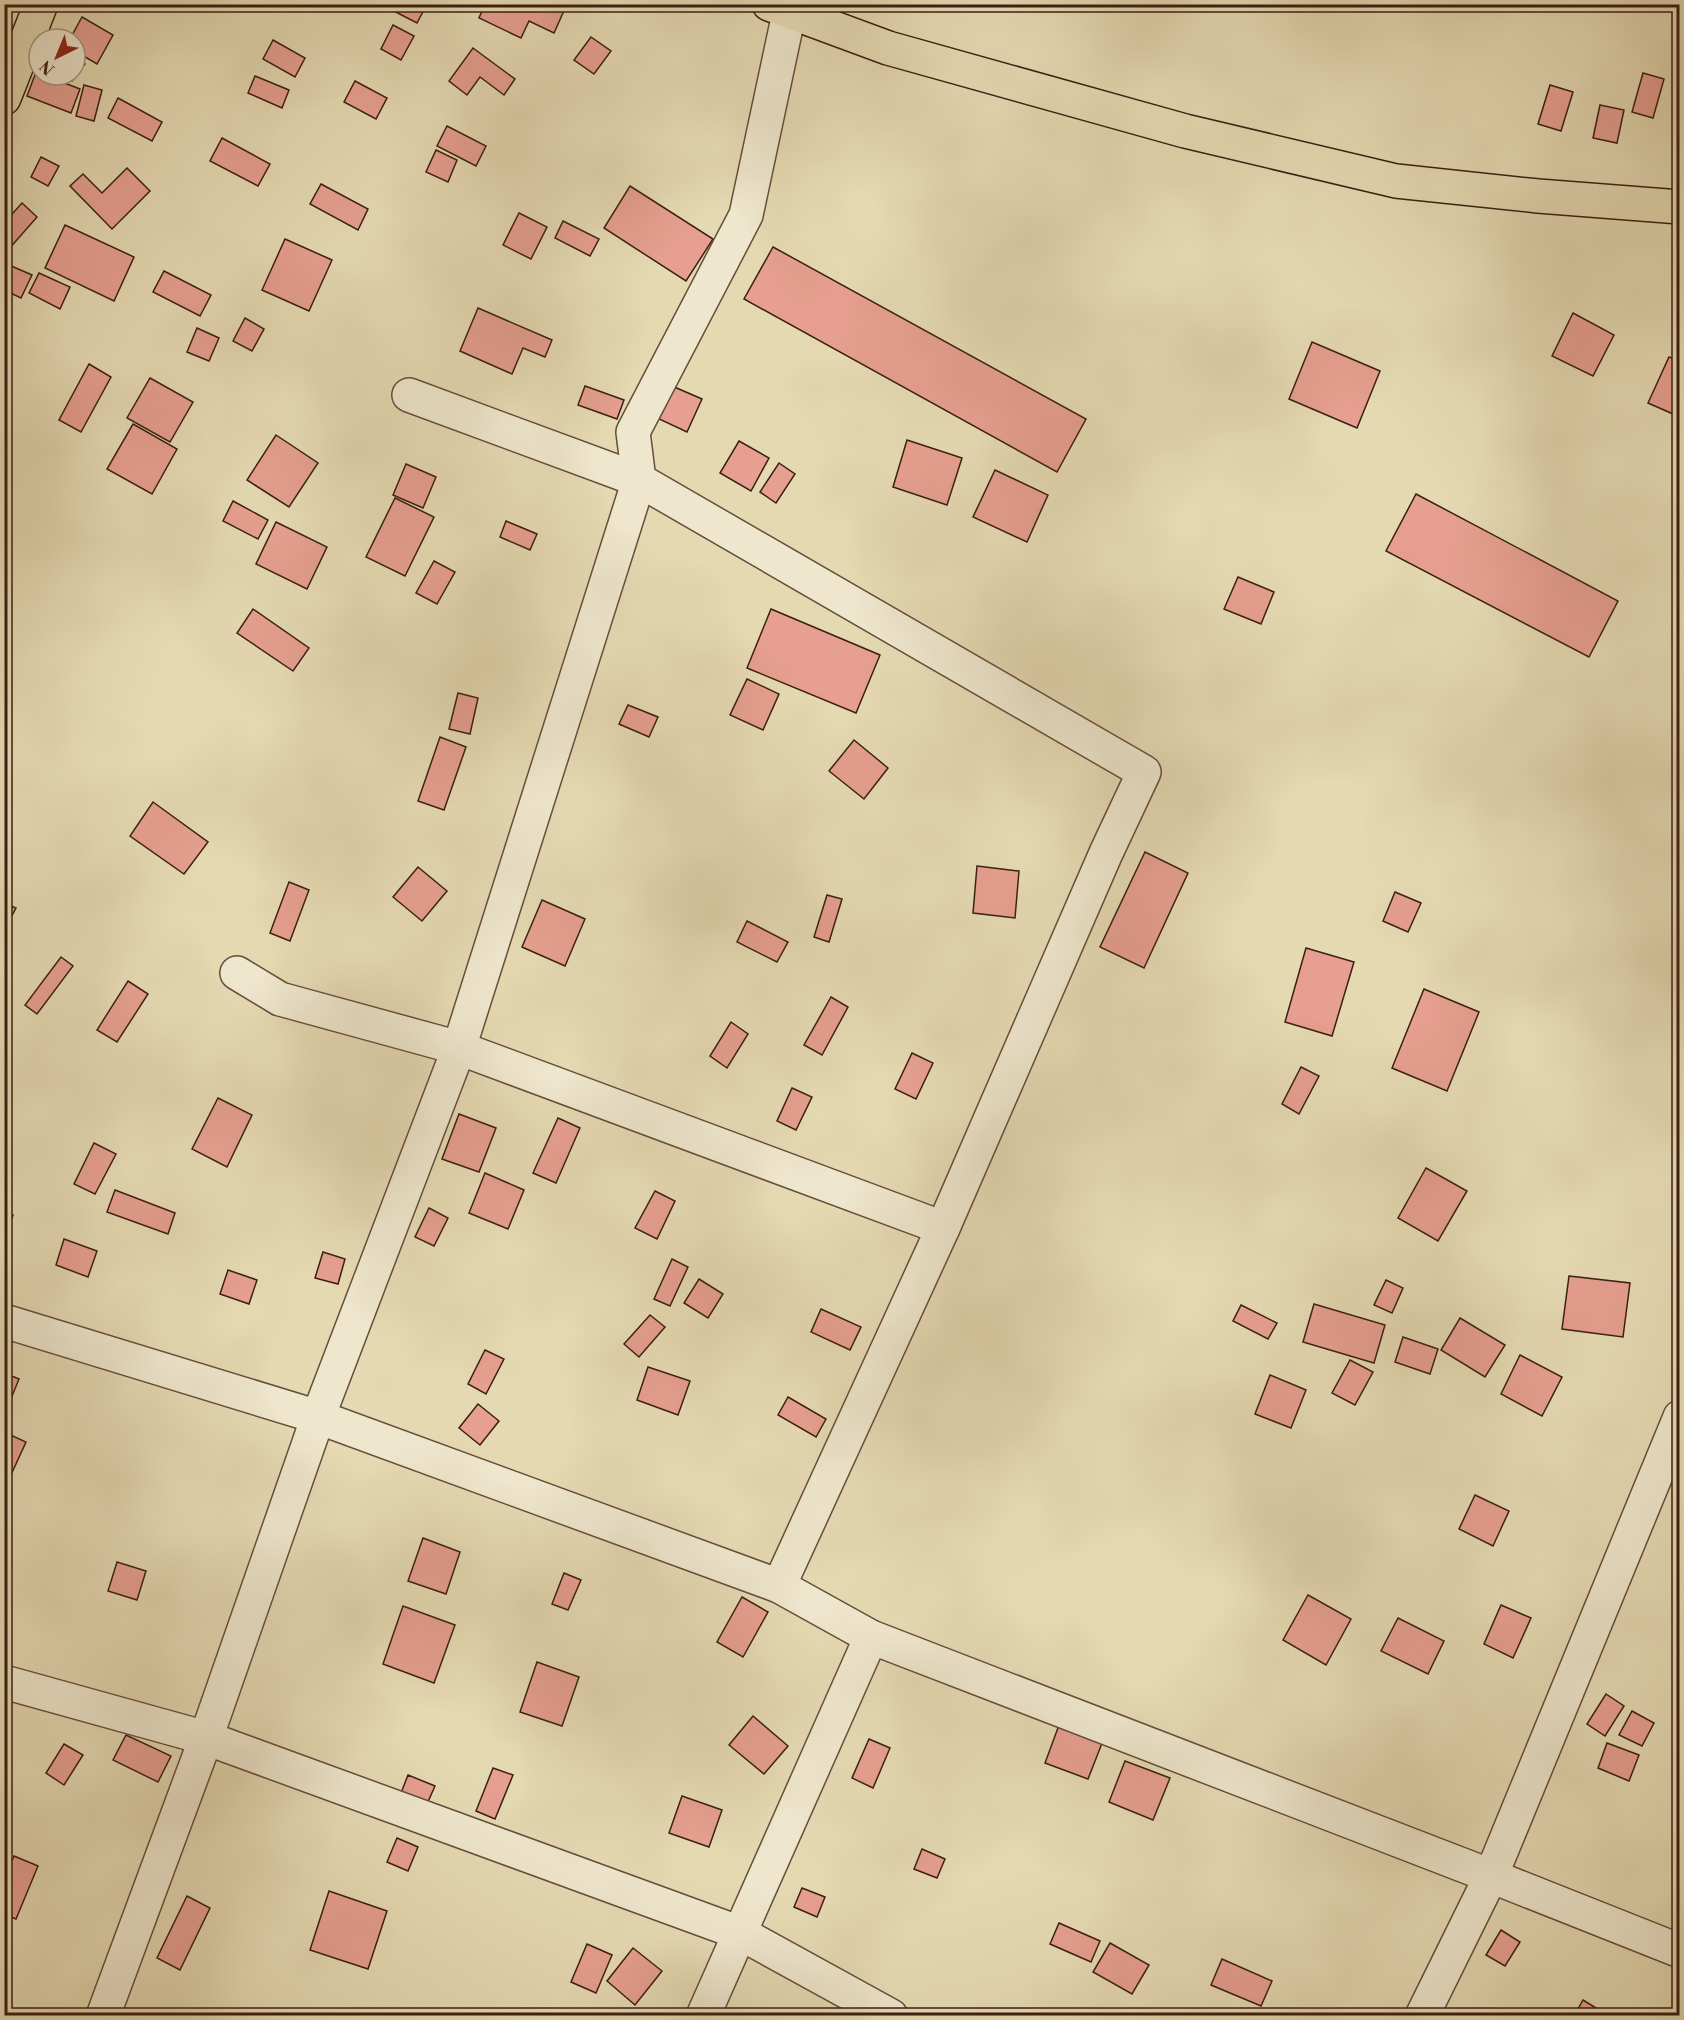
<svg xmlns="http://www.w3.org/2000/svg" width="1684" height="2020" font-family="'Libre Bodoni',serif">
	<style>
		.building { fill: #e69f90; stroke: #3a1f13; stroke-width: 1.5 }
		.lines { fill: none; stroke-linecap: round; stroke-linejoin: round }
		.minor-casing { stroke: #654e3b; stroke-width: 36 }
		.major-casing { stroke: #3a1f13; stroke-width: 36 }
		.minor { stroke: #eee6cd; stroke-width: 33 }
		.major { stroke: #e5d9b2; stroke-width: 33 }
	</style>
	<rect width="100%" height="100%" fill="#e5d9b2"/>
	<filter id="stains"><feTurbulence type="fractalNoise" baseFrequency=".00333" numOctaves="4"/><feColorMatrix values="0 0 0 0 .2 0 0 0 0 .09 0 0 0 0 .02 0 0 0 .5 -.17"/></filter>
	<radialGradient id="worn" r=".72"><stop offset=".6" stop-color="#630" stop-opacity="0"/><stop offset="1" stop-color="#630" stop-opacity=".3"/></radialGradient>
	<g class="building">
		<polygon points="389,4 427,4 417,23 388,8"/>
		<polygon points="485,4 567,4 554,33 529,21 521,38 479,18"/>
		<polygon points="82,17 113,35 97,64 75,51 75,39 70,39"/>
		<polygon points="393,25 414,36 401,60 381,49"/>
		<polygon points="591,37 611,51 594,74 574,60"/>
		<polygon points="273,40 305,58 295,77 263,59"/>
		<polygon points="473,48 515,79 504,95 480,77 467,95 449,81"/>
		<polygon points="75,57 85,64 72,81 64,75 75,75"/>
		<polygon points="36,72 39,75 44,75 80,89 71,113 27,96"/>
		<polygon points="1643,73 1664,79 1653,118 1632,112"/>
		<polygon points="255,76 289,90 282,108 248,93"/>
		<polygon points="355,81 387,98 376,119 344,102"/>
		<polygon points="84,85 102,90 94,121 76,116"/>
		<polygon points="1550,85 1573,92 1561,131 1538,124"/>
		<polygon points="118,98 162,122 152,141 108,118"/>
		<polygon points="1600,105 1624,110 1617,143 1593,138"/>
		<polygon points="447,126 486,146 476,166 437,146"/>
		<polygon points="222,138 270,164 258,186 210,161"/>
		<polygon points="436,150 457,160 448,182 426,172"/>
		<polygon points="41,157 59,166 48,186 31,177"/>
		<polygon points="127,168 150,191 112,229 70,186 83,174 102,193"/>
		<polygon points="321,184 368,209 358,230 310,204"/>
		<polygon points="630,186 713,239 686,281 604,228"/>
		<polygon points="22,203 37,217 8,250 4,247 4,223"/>
		<polygon points="519,213 547,227 531,259 503,245"/>
		<polygon points="563,221 599,239 590,256 555,238"/>
		<polygon points="65,225 134,257 114,301 45,268"/>
		<polygon points="285,239 332,260 309,311 262,290"/>
		<polygon points="773,247 1086,419 1057,472 744,299"/>
		<polygon points="9,265 32,275 21,298 4,290 4,275"/>
		<polygon points="164,271 211,295 200,316 153,292"/>
		<polygon points="39,273 70,287 60,309 29,293"/>
		<polygon points="478,308 552,340 545,357 523,348 512,374 460,351"/>
		<polygon points="1573,313 1614,335 1593,376 1552,356"/>
		<polygon points="245,318 264,329 252,351 233,341"/>
		<polygon points="197,328 219,338 209,361 187,352"/>
		<polygon points="1312,342 1380,371 1357,428 1289,399"/>
		<polygon points="1669,357 1680,361 1680,417 1648,403"/>
		<polygon points="89,364 111,377 81,432 59,420"/>
		<polygon points="150,378 193,402 170,442 127,418"/>
		<polygon points="585,386 624,400 617,419 578,405"/>
		<polygon points="672,386 702,399 687,432 657,418"/>
		<polygon points="133,424 177,449 152,494 107,469"/>
		<polygon points="276,435 318,463 289,507 247,480"/>
		<polygon points="907,440 962,458 947,505 893,487"/>
		<polygon points="739,441 769,458 751,491 720,473"/>
		<polygon points="779,463 795,474 776,503 760,492"/>
		<polygon points="406,464 436,477 423,508 393,495"/>
		<polygon points="995,470 1048,495 1027,542 973,517"/>
		<polygon points="1416,494 1618,601 1589,657 1386,551"/>
		<polygon points="395,498 434,517 405,576 366,557"/>
		<polygon points="233,501 268,520 258,539 223,521"/>
		<polygon points="506,521 537,534 530,550 500,537"/>
		<polygon points="276,522 327,547 307,589 256,564"/>
		<polygon points="434,561 455,572 437,604 416,593"/>
		<polygon points="1238,577 1274,592 1261,624 1224,609"/>
		<polygon points="253,609 309,648 293,671 237,633"/>
		<polygon points="771,609 880,655 856,713 747,668"/>
		<polygon points="747,679 779,694 763,730 730,715"/>
		<polygon points="458,693 478,698 470,734 449,729"/>
		<polygon points="628,705 658,717 649,737 619,724"/>
		<polygon points="440,737 466,747 444,810 418,801"/>
		<polygon points="854,740 888,768 864,799 829,771"/>
		<polygon points="153,802 208,842 184,874 130,836"/>
		<polygon points="1145,852 1188,873 1144,968 1100,947"/>
		<polygon points="977,866 1019,871 1015,918 973,913"/>
		<polygon points="418,867 447,891 422,921 393,897"/>
		<polygon points="289,882 309,890 290,941 270,933"/>
		<polygon points="1395,892 1421,903 1408,932 1383,921"/>
		<polygon points="827,895 842,899 829,942 814,937"/>
		<polygon points="542,900 585,919 565,966 522,947"/>
		<polygon points="4,903 16,908 4,930"/>
		<polygon points="747,921 788,942 777,962 737,942"/>
		<polygon points="1306,948 1354,962 1332,1036 1285,1022"/>
		<polygon points="61,957 73,966 37,1014 25,1005"/>
		<polygon points="128,981 148,994 117,1042 97,1030"/>
		<polygon points="1424,989 1479,1012 1447,1091 1392,1068"/>
		<polygon points="831,997 848,1007 822,1055 804,1045"/>
		<polygon points="731,1022 748,1034 727,1068 710,1056"/>
		<polygon points="912,1053 933,1063 916,1099 895,1089"/>
		<polygon points="1301,1067 1319,1076 1299,1114 1282,1104"/>
		<polygon points="792,1088 812,1097 796,1130 777,1121"/>
		<polygon points="218,1098 252,1115 227,1167 192,1149"/>
		<polygon points="459,1114 496,1128 479,1172 442,1159"/>
		<polygon points="558,1118 580,1128 556,1183 533,1173"/>
		<polygon points="94,1143 116,1154 95,1194 74,1184"/>
		<polygon points="1426,1168 1467,1191 1438,1241 1398,1218"/>
		<polygon points="485,1173 524,1190 508,1229 469,1213"/>
		<polygon points="115,1190 175,1213 168,1234 107,1212"/>
		<polygon points="655,1191 675,1201 657,1239 635,1228"/>
		<polygon points="429,1208 448,1218 434,1246 415,1237"/>
		<polygon points="4,1212 13,1215 4,1243"/>
		<polygon points="64,1239 97,1251 88,1277 56,1265"/>
		<polygon points="323,1252 345,1259 338,1284 315,1278"/>
		<polygon points="672,1259 688,1267 670,1306 654,1299"/>
		<polygon points="228,1270 257,1280 249,1304 220,1294"/>
		<polygon points="1569,1276 1630,1283 1623,1337 1562,1329"/>
		<polygon points="699,1279 723,1294 708,1318 684,1303"/>
		<polygon points="1386,1280 1403,1288 1392,1313 1374,1305"/>
		<polygon points="1314,1304 1385,1325 1374,1363 1303,1342"/>
		<polygon points="1241,1305 1277,1323 1268,1339 1233,1321"/>
		<polygon points="821,1309 861,1327 850,1350 811,1332"/>
		<polygon points="650,1315 665,1327 639,1357 624,1344"/>
		<polygon points="1460,1318 1505,1345 1485,1377 1441,1350"/>
		<polygon points="1403,1337 1438,1349 1430,1374 1395,1362"/>
		<polygon points="485,1350 504,1359 486,1394 468,1384"/>
		<polygon points="1520,1355 1562,1377 1542,1416 1501,1394"/>
		<polygon points="1350,1360 1373,1372 1355,1405 1332,1393"/>
		<polygon points="648,1367 690,1381 678,1415 637,1400"/>
		<polygon points="4,1373 19,1379 8,1406 4,1405"/>
		<polygon points="1270,1375 1306,1390 1291,1428 1255,1414"/>
		<polygon points="788,1397 826,1419 816,1437 778,1415"/>
		<polygon points="478,1404 499,1421 480,1445 459,1428"/>
		<polygon points="4,1432 26,1442 4,1490"/>
		<polygon points="1475,1495 1509,1511 1493,1546 1459,1529"/>
		<polygon points="423,1538 460,1552 446,1594 408,1581"/>
		<polygon points="117,1562 146,1571 137,1600 108,1591"/>
		<polygon points="564,1573 581,1580 568,1610 552,1604"/>
		<polygon points="1308,1595 1351,1619 1326,1665 1283,1640"/>
		<polygon points="742,1597 768,1612 743,1657 717,1642"/>
		<polygon points="1501,1605 1531,1618 1513,1658 1484,1644"/>
		<polygon points="403,1606 455,1625 434,1683 383,1664"/>
		<polygon points="1398,1618 1444,1641 1428,1674 1381,1651"/>
		<polygon points="537,1662 579,1677 562,1726 520,1712"/>
		<polygon points="1606,1694 1624,1706 1605,1736 1587,1724"/>
		<polygon points="1632,1711 1654,1723 1642,1746 1619,1735"/>
		<polygon points="753,1716 788,1746 764,1774 729,1745"/>
		<polygon points="1062,1717 1106,1733 1088,1779 1045,1763"/>
		<polygon points="126,1735 171,1756 158,1782 113,1760"/>
		<polygon points="869,1739 890,1748 873,1788 852,1778"/>
		<polygon points="1607,1743 1639,1755 1629,1781 1598,1768"/>
		<polygon points="64,1744 83,1755 64,1785 46,1773"/>
		<polygon points="1125,1761 1170,1778 1153,1820 1109,1802"/>
		<polygon points="493,1768 513,1775 495,1819 476,1811"/>
		<polygon points="408,1775 435,1786 427,1804 401,1793"/>
		<polygon points="682,1796 722,1810 709,1847 669,1833"/>
		<polygon points="397,1838 418,1847 408,1871 387,1862"/>
		<polygon points="922,1849 945,1859 937,1878 914,1869"/>
		<polygon points="14,1856 38,1866 16,1919 4,1914 4,1879"/>
		<polygon points="802,1888 825,1897 817,1917 794,1907"/>
		<polygon points="329,1891 387,1911 368,1969 310,1950"/>
		<polygon points="187,1896 210,1908 180,1970 157,1958"/>
		<polygon points="1059,1923 1100,1941 1091,1962 1050,1944"/>
		<polygon points="1501,1930 1520,1942 1505,1966 1486,1955"/>
		<polygon points="1110,1943 1149,1965 1132,1994 1093,1972"/>
		<polygon points="587,1944 612,1955 596,1993 571,1982"/>
		<polygon points="633,1948 662,1971 635,2005 607,1981"/>
		<polygon points="1222,1959 1272,1981 1261,2006 1211,1985"/>
		<polygon points="1583,2000 1609,2016 1574,2016"/>
	</g>
	<g class="lines">
		<defs>
			<g id="minor">
				<polyline points="409,395 639,480 1144,772 1106,853 943,1228 779,1586"/>
				<polyline points="237,973 280,999 459,1048 943,1228"/>
				<polyline points="4,1321 318,1417 779,1586 871,1637 1491,1876 1680,1951"/>
				<polyline points="4,1682 206,1738 740,1933 891,2016"/>
				<polyline points="103,2016 206,1738 318,1417 459,1048 639,480 633,432 746,215 791,4"/>
				<polyline points="703,2016 871,1637"/>
				<polyline points="1422,2016 1491,1876 1680,1417"/>
			</g>
			<g id="major">
				<polyline points="769,4 888,48 1185,131 1396,181 1538,196 1680,207"/>
				<polyline points="4,98 41,4"/>
			</g>
		</defs>
		<use href="#minor" class="minor-casing"/>
		<use href="#major" class="major-casing"/>
		<use href="#minor" class="minor"/>
		<use href="#major" class="major"/>
	</g>
	<rect width="1684" height="2020" fill="none" stroke="#e5d9b2" stroke-width="24"/>
	<rect x="6" y="6" width="1672" height="2008" fill="none" stroke="#3a1f13" stroke-width="3"/>
	<rect x="12" y="12" width="1660" height="1996" fill="none" stroke="#3a1f13" stroke-width="1.5"/>
	<g transform="translate(57 57) rotate(223)"><circle r="28" fill="#eee6cd" stroke="#a69683" stroke-width="1.5"/>
	<path d="M0-4.5L10 22L0 15L-10 22Z" fill="#8f2418"/>
	<text y="-9" font-size="16" font-weight="bold" text-anchor="middle" fill="#3a1f13">N</text>
	</g>
	<rect width="100%" height="100%" filter="url(#stains)"/>
	<rect width="100%" height="100%" fill="url(#worn)"/>
</svg>
